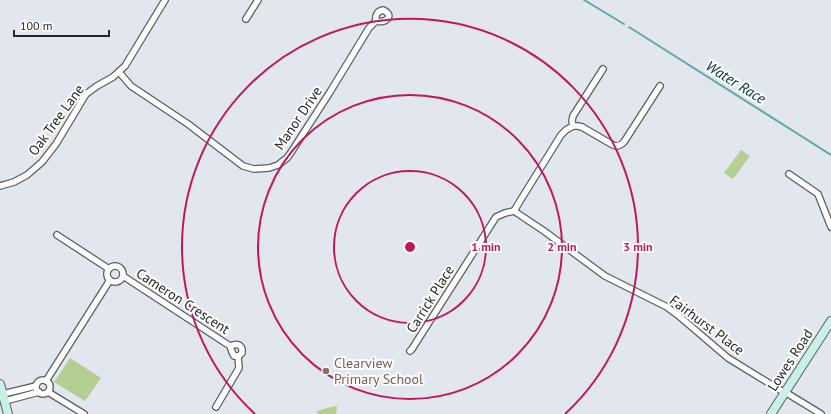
<svg xmlns="http://www.w3.org/2000/svg" width="831" height="414" font-family="'PT Sans',sans-serif">
	<style>
		.green { fill: #b5ce92 }
		.lines { fill: none; stroke-linecap: round; stroke-linejoin: round }
		.stream { stroke: #64a8a9; stroke-width: 2 }
		.street-casing { stroke: #595e63; stroke-width: 8 }
		.secondary-casing { stroke: #595e63; stroke-width: 10 }
		.street { stroke: #fff; stroke-width: 5.5 }
		.secondary { stroke: #c7f0e6; stroke-width: 8 }
		.ring { fill: none; stroke: #c2185b; stroke-width: 2 }
		.education-dot { fill: #8d6e63; stroke: #fff; stroke-width: 1.5 }
		.labels { text-anchor: middle; dominant-baseline: central; stroke-width: 4; stroke-linejoin: round; paint-order: stroke }
		.street-label { font-size: 14px; fill: #242628; stroke: #fff }
		.education-label { font-size: 14px; fill: #785e54; stroke: #fff; text-anchor: start }
		.water-label { font-size: 15px; font-style: italic; fill: #013232; stroke: #fff }
		.centre { fill: #c2185b; stroke: #fff; stroke-width: 2 }
		.ring-label { font-size: 12px; text-anchor: middle; font-weight: bold; fill: #c2185b; stroke: #fff; stroke-width: 4; stroke-linejoin: round; paint-order: stroke }
	</style>
	<rect width="100%" height="100%" fill="#e2e7ed"/>
	<g class="green">
		<polygon points="741,150 750,156 733,179 724,173"/>
		<polygon points="70,358 101,378 85,401 54,382"/>
		<polygon points="337,406 336,414 318,414 317,411 327,408"/>
	</g>
	<g class="lines">
		<g class="stream">
			<polyline points="584,0 624,24"/>
			<polyline points="629,27 831,155"/>
		</g>
		<defs>
			<g id="street">
				<polyline points="246,19 258,0"/>
				<path d="M119,72L131,86L188,124L243,166L254,169L269,168L278,165L287,158L290,154L330,92L369,28L376,21C386,24 395,15 383,10C377,11 375,16 376,21"/>
				<path d="M573,126H578L582,127L613,145C617,147 620,146 624,142L660,86"/>
				<polyline points="789,174 818,194 831,227"/>
				<polyline points="0,186 14,182 27,175 42,162 56,144 86,94 97,86 113,77 125,66 165,0"/>
				<polyline points="514,211 544,231 605,276 667,307 679,316 728,358 785,393"/>
				<polyline points="514,211 520,201 561,135 566,130 573,126 572,121 573,116 603,69"/>
				<polyline points="57,235 109,269"/>
				<circle cx="115" cy="274" r="8"/>
				<path d="M123,276L230,346L232,352L234,356H239L242,353V349C240,343 235,344 230,346"/>
				<polyline points="410,351 412,349 496,217 505,213 514,211"/>
				<circle cx="43" cy="387" r="7"/>
				<polyline points="46,381 110,280"/>
				<polyline points="48,392 84,414"/>
				<polyline points="785,392 821,414"/>
				<polyline points="3,394 36,386"/>
				<polyline points="5,401 39,392"/>
				<polyline points="216,407 239,368 238,356"/>
			</g>
			<g id="secondary">
				<polyline points="0,384 8,414"/>
				<polyline points="771,414 831,321"/>
			</g>
		</defs>
		<use href="#street" class="street-casing"/>
		<use href="#secondary" class="secondary-casing"/>
		<use href="#street" class="street"/>
		<use href="#secondary" class="secondary"/>
	</g>
	<g class="ring">
		<circle cx="410" cy="247" r="76"/>
		<circle cx="410" cy="247" r="152"/>
		<path d="M255 414A228 228 0 1 1 565 414"/>
	</g>
	<circle class="education-dot" cx="326" cy="371" r="4"/>
	<g class="labels">
		<g class="street-label">
			<text transform="translate(298 118) rotate(-56)">Manor Drive</text>
			<text transform="translate(56 120) rotate(-54)">Oak Tree Lane</text>
			<text transform="translate(430 299) rotate(-58)">Carrick Place</text>
			<text transform="translate(183 301) rotate(33)">Cameron Crescent</text>
			<text transform="translate(707 325) rotate(37)">Fairhurst Place</text>
			<text transform="translate(790 360) rotate(-57)">Lowes Road</text>
		</g>
		<g class="education-label">
			<text x="334" y="363">Clearview<tspan x="334" dy="16">Primary School</tspan></text>
		</g>
		<g class="water-label">
			<text transform="translate(736 82) rotate(32)">Water Race</text>
		</g>
	</g>
	<circle cx="410" cy="247" r="6" class="centre"/>
	<g class="ring-label">
		<text x="486" y="251">1 min</text>
		<text x="562" y="251">2 min</text>
		<text x="638" y="251">3 min</text>
	</g>
	<path d="M14 30v6h95v-6" fill="none" stroke="#242628" stroke-width="2"/>
	<text x="20" y="30" font-size="12" fill="#242628" stroke="#ffffff" stroke-width="3" paint-order="stroke">100 m</text>
</svg>
